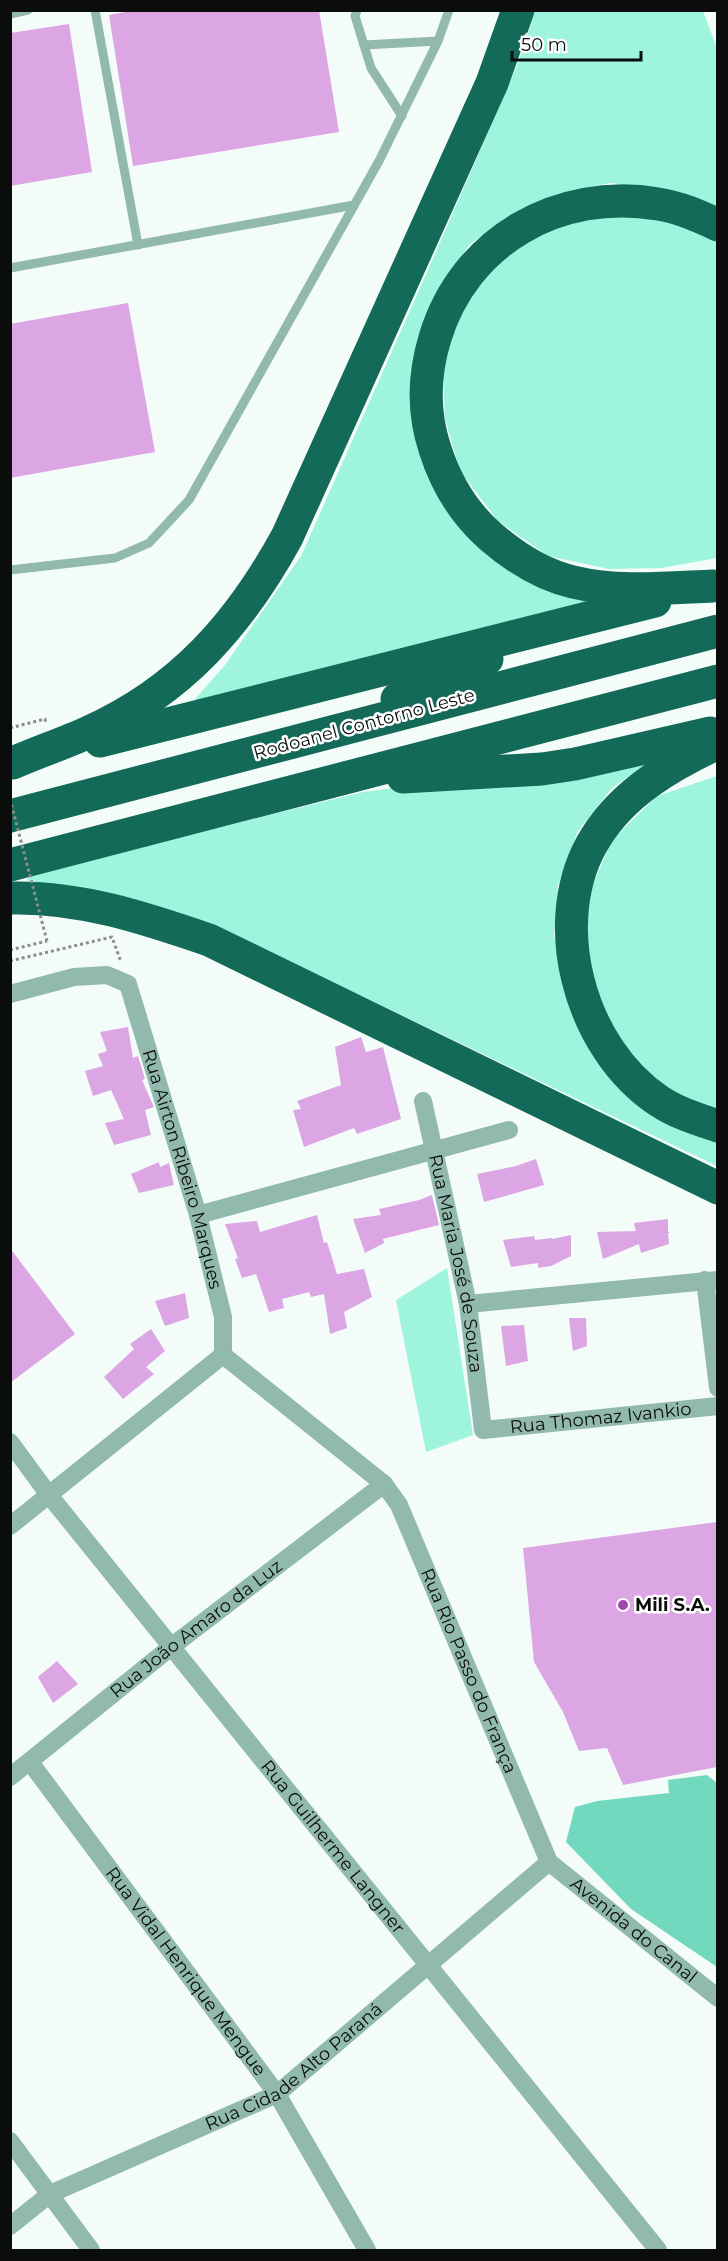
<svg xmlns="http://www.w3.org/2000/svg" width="728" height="2261" font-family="Montserrat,sans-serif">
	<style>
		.green { fill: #9ef4dc }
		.forest { fill: #72d9be }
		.building { fill: #dca6e4 }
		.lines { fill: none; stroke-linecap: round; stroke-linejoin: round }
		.path { stroke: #898e8c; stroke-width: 3; stroke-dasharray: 3 3; stroke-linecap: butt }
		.service { stroke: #91b9ad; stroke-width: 9 }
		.minor { stroke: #91b9ad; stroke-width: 18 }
		.motorway { stroke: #136a58; stroke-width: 33 }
		.path-bridge { stroke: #898e8c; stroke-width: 3; stroke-dasharray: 3 3; stroke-linecap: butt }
		.poi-dot { fill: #a145af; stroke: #fff; stroke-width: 2 }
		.labels { text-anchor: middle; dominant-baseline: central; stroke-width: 5; stroke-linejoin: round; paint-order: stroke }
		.street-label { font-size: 18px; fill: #0b0d0d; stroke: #fff }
		.poi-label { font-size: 18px; font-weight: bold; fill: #0b0d0d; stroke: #fff; text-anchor: start }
	</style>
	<rect width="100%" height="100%" fill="#f4fcf9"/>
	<g class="green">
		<polygon points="535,11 703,11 717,48 717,210 665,189 610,183 557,194 504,219 469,245 436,301 433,481 598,603 189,706 225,665 301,556 428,270 519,61"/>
		<polygon points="647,211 718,241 717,558 661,568 609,569 548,556 498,521 460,471 445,419 443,372 455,324 480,283 513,248 567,218"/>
		<polygon points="663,753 612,788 578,831 558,885 554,936 562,984 576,1024 717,1136 717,1166 347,989 140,902 26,880 41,871 363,792"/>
		<polygon points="717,776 717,1111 657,1086 622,1052 583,959 588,896 612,840 657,796"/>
		<polygon points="447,1268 473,1435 426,1452 396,1300"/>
	</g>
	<polygon class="forest" points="707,1775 717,1783 717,1967 631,1909 566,1842 575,1807 597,1801 669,1793 668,1780"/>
	<g class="building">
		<polygon points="136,10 319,10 339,132 133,166 109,15"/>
		<polygon points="69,24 92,172 10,186 10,33"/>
		<polygon points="128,303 155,452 10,478 10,324"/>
		<polygon points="128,1027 133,1058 138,1056 145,1079 142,1080 154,1107 145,1110 151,1135 114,1145 105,1123 124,1119 111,1090 93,1096 85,1071 103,1066 98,1054 107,1051 100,1032"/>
		<polygon points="361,1037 366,1052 383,1047 401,1119 357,1134 354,1128 304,1147 293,1110 301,1109 297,1101 341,1085 335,1047"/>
		<polygon points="536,1159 544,1185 484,1202 477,1174 516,1166"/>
		<polygon points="159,1162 160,1167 169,1163 174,1185 139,1193 131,1174"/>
		<polygon points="432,1195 439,1225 383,1239 384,1243 365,1253 353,1219 381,1215 379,1209 419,1200"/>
		<polygon points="317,1215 324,1243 327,1242 337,1274 364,1269 372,1297 344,1312 347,1328 330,1334 324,1294 311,1297 309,1292 282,1299 284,1308 269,1312 256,1274 242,1278 235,1259 238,1258 225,1224 257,1221 260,1232"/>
		<polygon points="668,1219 668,1231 670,1233 668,1233 669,1244 641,1253 639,1244 603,1259 597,1232 636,1231 634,1223"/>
		<polygon points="571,1235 571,1256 551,1266 538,1268 538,1263 511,1267 503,1240 534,1236 535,1240 552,1238 552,1239"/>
		<polygon points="10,1248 75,1334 10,1383"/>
		<polygon points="185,1293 189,1318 165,1326 155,1301"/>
		<polygon points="569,1318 586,1318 587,1346 573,1351"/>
		<polygon points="524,1325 528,1361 506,1366 501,1326"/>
		<polygon points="151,1329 165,1351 146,1367 154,1374 123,1399 104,1377 134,1349 130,1344"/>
		<polygon points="717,1522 717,1767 623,1785 607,1748 579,1751 563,1712 534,1662 523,1548"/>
		<polygon points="57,1661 78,1684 53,1703 38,1677"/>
	</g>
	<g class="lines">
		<g class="path">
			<polyline points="10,728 45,719 46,724"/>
			<polyline points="10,950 47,941"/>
			<polyline points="10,961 112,937 121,962"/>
		</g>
		<g class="service">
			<polyline points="95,10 138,245"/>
			<polyline points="357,10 355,16 371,68 402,116"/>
			<polyline points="10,14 28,10"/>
			<polyline points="364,45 438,41"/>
			<polyline points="10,268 354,205"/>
			<polyline points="10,570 115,558 149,543 189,500 379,161 438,41 449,10"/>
		</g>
		<g class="minor">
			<path id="s1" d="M10,994L74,977L107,975L128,984L198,1215L223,1317V1355"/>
			<path id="s2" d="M423,1101L468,1304L483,1430L718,1406"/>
			<polyline points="198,1215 509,1130"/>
			<polyline points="705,1280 718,1388"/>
			<polyline points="468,1304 718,1280"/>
			<path id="s3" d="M223,1355L384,1484L399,1505L549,1862L718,1998"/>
			<path id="s4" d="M10,1442L49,1495L658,2250"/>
			<polyline points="10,1526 223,1355"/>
			<path id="s5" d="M30,1762L277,2094L367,2250"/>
			<path id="s6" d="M10,1777L171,1647L384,1484"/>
			<polyline points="10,2141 91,2250"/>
			<path id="s7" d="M10,2226L50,2194L277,2094L549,1862"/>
		</g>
		<g class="motorway">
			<path d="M713,586C666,588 618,593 573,582C542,575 513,556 490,536C463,512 446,484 435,449C423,413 424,374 435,338C464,241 559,187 658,204C679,207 699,216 718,225"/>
			<polyline points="397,699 487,659"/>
			<polyline points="100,741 655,601"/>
			<path d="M718,743C671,765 624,792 596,837C544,919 579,1048 659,1101C677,1113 697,1119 718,1126"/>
			<path d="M13,763C38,752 65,743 89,732C181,691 240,623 287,537L492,83L518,10"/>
			<polyline points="403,777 542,769 575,764 710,733"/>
			<polyline points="10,816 718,631"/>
			<polyline points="10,865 718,681"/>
			<path d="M10,898C79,896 145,918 209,940L718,1188"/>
		</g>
		<polyline class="path-bridge" points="10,799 47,941"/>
	</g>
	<circle class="poi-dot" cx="623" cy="1605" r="6"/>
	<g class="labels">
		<g class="street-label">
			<text transform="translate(364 724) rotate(-15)">Rodoanel Contorno Leste</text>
			<text stroke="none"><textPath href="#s1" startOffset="315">Rua Airton Ribeiro Marques</textPath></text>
			<text stroke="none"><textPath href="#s2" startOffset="166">Rua Maria José de Souza</textPath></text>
			<text stroke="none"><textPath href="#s2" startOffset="453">Rua Thomaz Ivankio</textPath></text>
			<text stroke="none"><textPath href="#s6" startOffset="238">Rua João Amaro da Luz</textPath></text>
			<text stroke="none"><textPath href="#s3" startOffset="412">Rua Rio Passo do França</textPath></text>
			<text stroke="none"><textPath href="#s4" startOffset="518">Rua Guilherme Langner</textPath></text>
			<text stroke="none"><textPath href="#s3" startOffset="728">Avenida do Canal</textPath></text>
			<text stroke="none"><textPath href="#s5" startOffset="261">Rua Vidal Henrique Mengue</textPath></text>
			<text stroke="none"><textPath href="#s7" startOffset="328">Rua Cidade Alto Paraná</textPath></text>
		</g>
		<g class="poi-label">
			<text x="635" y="1605">Mili S.A.</text>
		</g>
	</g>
	<rect width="728" height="2261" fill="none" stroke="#0b0d0d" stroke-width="24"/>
	<path d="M512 51v9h129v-9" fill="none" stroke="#0b0d0d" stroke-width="3"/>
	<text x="521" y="51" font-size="18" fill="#0b0d0d" stroke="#ffffff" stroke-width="4.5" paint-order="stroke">50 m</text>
</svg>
